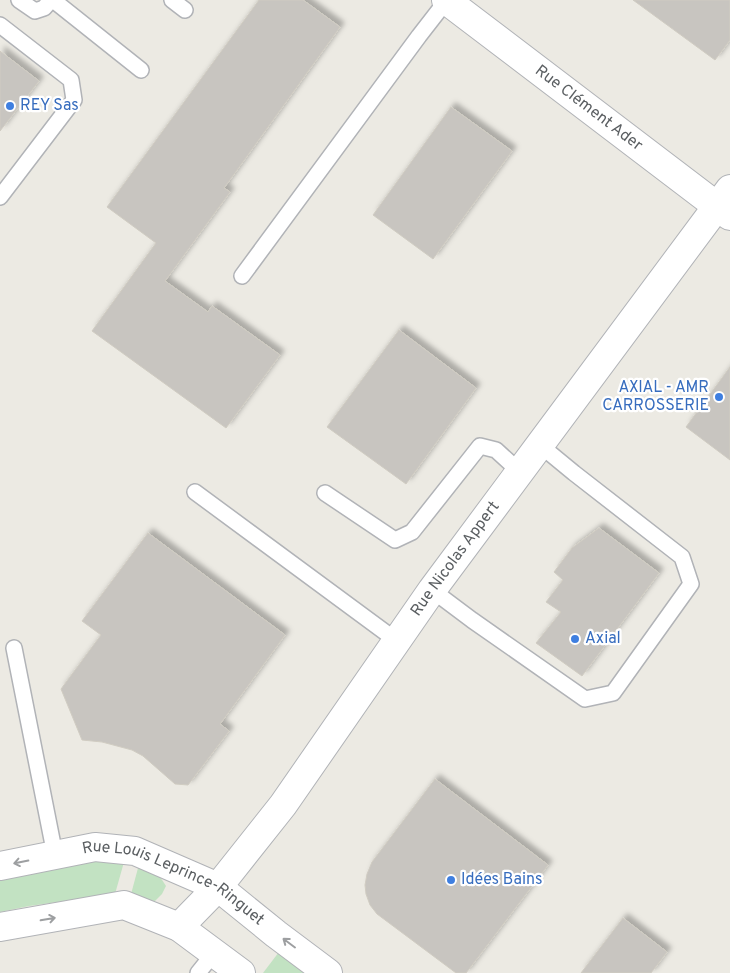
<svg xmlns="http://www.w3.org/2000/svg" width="730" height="973" font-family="Overpass,sans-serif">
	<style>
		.green { fill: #c2e2c2 }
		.building { fill: #c8c5c0; stroke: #d0ccc2; filter: url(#shadow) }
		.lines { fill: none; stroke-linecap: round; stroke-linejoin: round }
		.lane-casing { stroke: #b1b3b7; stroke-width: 18 }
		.street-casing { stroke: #b1b3b7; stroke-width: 30 }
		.lane { stroke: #fff; stroke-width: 15 }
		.street { stroke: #fff; stroke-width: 28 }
		.oneway { stroke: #9d9fa1 }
		.shop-dot { fill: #3f7fe0; stroke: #fff; stroke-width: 2 }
		.labels { text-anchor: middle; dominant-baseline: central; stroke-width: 4.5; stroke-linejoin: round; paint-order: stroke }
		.shop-label { font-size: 16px; fill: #366cbe; stroke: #fff; text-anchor: start }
		.street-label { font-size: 16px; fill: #5b5f62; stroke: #fff }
	</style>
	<defs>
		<filter id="shadow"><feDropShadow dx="4.5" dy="-4.5" stdDeviation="2.5" flood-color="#0004"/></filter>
	</defs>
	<rect width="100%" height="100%" fill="#eceae3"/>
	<g class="green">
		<polygon points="99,860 124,862 115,894 29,906 0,912 0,878"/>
		<path d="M138,868C155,870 157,872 166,886L162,894L155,901L130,898Z"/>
		<polygon points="282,948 315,973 263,973"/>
	</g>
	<g class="building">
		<polygon points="259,0 303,0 340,27 224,188 230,192 165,281 208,312 212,306 280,355 226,428 92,331 156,243 107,207"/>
		<polygon points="633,0 730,0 730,40 715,60"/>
		<polygon points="0,51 39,81 0,131"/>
		<polygon points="451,107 512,151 433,259 373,215"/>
		<polygon points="399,330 476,388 406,484 327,427"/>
		<polygon points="730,367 730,460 686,427"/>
		<polygon points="599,528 659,573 582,676 536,643 561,612 546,602 563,580 554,572 572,548"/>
		<polygon points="148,533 285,635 220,724 229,731 188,785 175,784 143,756 132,750 102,742 82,740 61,689 101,635 82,621"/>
		<polygon points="435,779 548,865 466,973 456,973 377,914 370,905 366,894 365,885 367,874 372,862"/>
		<polygon points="623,918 667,952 651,973 581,973"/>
	</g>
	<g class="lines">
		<defs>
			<g id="lane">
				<polyline points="19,0 35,11 44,8 51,0"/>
				<polyline points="53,0 141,70"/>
				<polyline points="172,0 185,10"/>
				<polyline points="0,25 71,80 74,100 0,197"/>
				<polyline points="242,276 419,36 447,0"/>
				<polyline points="195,492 397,641"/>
				<polyline points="325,493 395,540 412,532 480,446 496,450 520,472"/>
				<polyline points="432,590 472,620 585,699 613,693 691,584 682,557 574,473 540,445"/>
				<polyline points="14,648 55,855"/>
				<polyline points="198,973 214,953"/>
			</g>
			<g id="street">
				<path id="s1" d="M446,0L730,216"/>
				<path id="s2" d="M0,866L95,847L135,851L218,887L276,934L328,973"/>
				<polyline points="0,927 124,905 179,927 241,973"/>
				<path id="s3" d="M179,927L218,887L283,805L432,590L730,189"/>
			</g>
		</defs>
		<use href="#lane" class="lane-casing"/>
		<use href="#street" class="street-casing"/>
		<use href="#lane" class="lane"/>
		<use href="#street" class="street"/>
	</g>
	<defs><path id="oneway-shaft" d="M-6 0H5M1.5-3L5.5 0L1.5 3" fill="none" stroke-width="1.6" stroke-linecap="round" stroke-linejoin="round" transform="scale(1.25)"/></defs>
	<g class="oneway">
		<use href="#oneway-shaft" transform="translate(21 862) rotate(169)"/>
		<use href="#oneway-shaft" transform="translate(48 919) rotate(-10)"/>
		<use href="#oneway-shaft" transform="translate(289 943) rotate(-143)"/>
	</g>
	<g class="shop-dot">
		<circle cx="10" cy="106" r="5"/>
		<circle cx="719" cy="397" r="5"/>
		<circle cx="575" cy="639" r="5"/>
		<circle cx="451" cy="880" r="5"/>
	</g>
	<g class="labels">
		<g class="shop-label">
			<text x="20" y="106">REY Sas</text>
			<text x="709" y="388" text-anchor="end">AXIAL - AMR<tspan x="709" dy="18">CARROSSERIE</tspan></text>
			<text x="585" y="639">Axial</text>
			<text x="461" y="880">Idées Bains</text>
		</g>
		<g class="street-label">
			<text stroke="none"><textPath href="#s1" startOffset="179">Rue Clément Ader</textPath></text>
			<text stroke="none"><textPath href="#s3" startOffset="461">Rue Nicolas Appert</textPath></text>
			<text stroke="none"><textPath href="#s2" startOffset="184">Rue Louis Leprince-Ringuet</textPath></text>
		</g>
	</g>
</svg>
